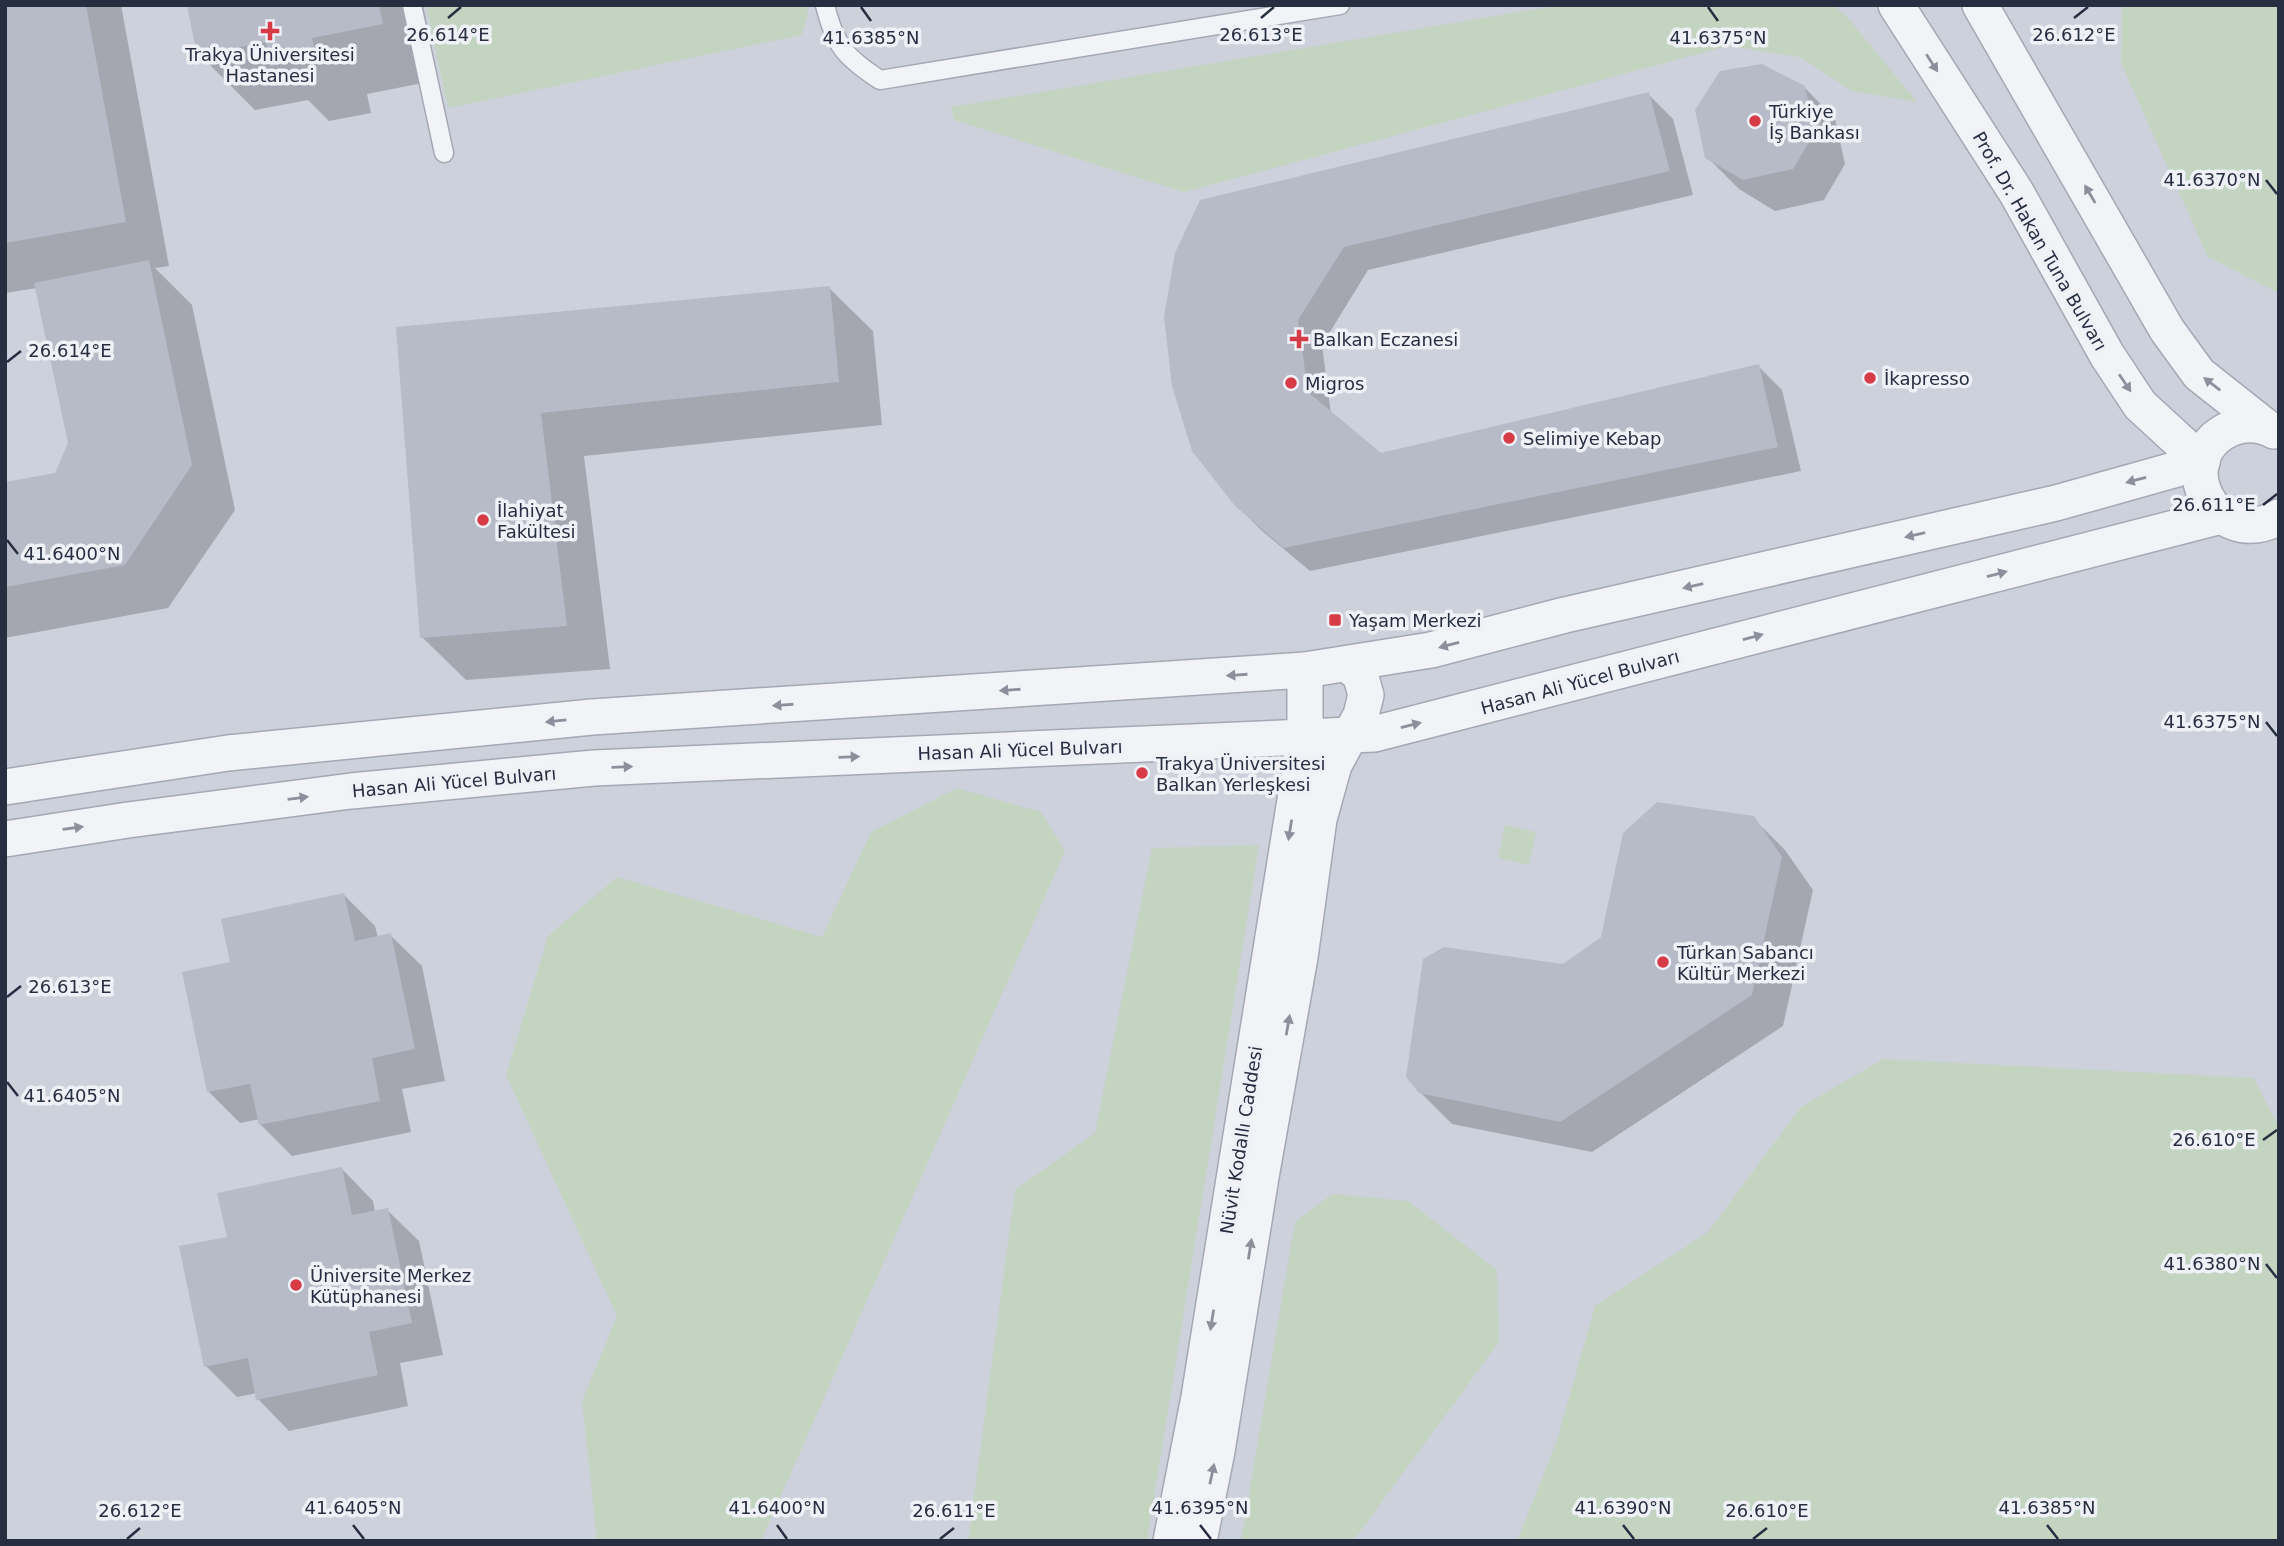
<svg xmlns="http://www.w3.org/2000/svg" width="2284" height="1546" font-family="'DejaVu Sans',sans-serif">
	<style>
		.built { fill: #cdd1dc }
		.green { fill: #c3d4c0 }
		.shadow { fill: #0003 }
		.building { fill: #b6bbc7 }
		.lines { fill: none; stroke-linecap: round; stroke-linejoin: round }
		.lane-casing { stroke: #a4a8b4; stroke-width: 21 }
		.street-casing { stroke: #a4a8b4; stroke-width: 38 }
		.lane { stroke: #f2f3f7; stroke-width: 18 }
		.street { stroke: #f2f3f7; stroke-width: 35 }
		.oneway { fill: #8c909c }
		.ticks { fill: none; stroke: #272e42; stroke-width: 2.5 }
		.poi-dot { fill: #d73b46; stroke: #eff1f7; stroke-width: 2.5 }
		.labels { text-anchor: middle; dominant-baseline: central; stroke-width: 7; stroke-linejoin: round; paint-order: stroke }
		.poi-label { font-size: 18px; fill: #272e42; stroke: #eff1f7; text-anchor: start }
		.street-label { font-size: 18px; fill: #272e42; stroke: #eff1f7 }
		.ticks-label { font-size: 18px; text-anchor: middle; fill: #272e42; stroke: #eff1f7; stroke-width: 7; stroke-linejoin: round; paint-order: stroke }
	</style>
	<rect width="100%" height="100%" fill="#dfe2e9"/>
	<rect class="built" x="5" y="5" width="2274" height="1536"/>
	<g class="green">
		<polygon points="426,5 806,5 808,13 802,35 448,108"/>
		<polygon points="1561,5 1833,5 1848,18 1917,102 1852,91 1800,57 1728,46 1184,192 954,120 951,107"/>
		<polygon points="2122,5 2279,5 2279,293 2208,257 2121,63"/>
		<polygon points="957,788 1041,812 1065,851 761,1541 597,1541 582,1401 617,1316 506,1075 548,936 617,877 822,937 871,832"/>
		<polygon points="1505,825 1536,832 1529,865 1498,858"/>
		<polygon points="1259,845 1147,1541 968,1541 1015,1190 1095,1133 1152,848"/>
		<polygon points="1883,1059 2254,1078 2279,1128 2279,1541 1517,1541 1556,1443 1595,1306 1708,1232 1801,1107"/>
		<polygon points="1332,1194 1408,1201 1497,1270 1499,1342 1356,1537 1348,1541 1241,1541 1295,1222"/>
	</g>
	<g class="shadow">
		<polygon points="5,5 121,5 169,266 155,268 192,305 235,510 168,608 5,638 5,484 56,474 70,443 37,288 5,293"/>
		<polygon points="189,5 423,5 438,80 367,94 371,113 329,121 308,100 255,110 199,54"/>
		<polygon points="1804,87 1835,119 1845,164 1824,200 1775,211 1739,189 1707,157"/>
		<polygon points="1648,94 1673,119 1693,195 1368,270 1322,345 1331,414 1381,455 1758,366 1782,390 1801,471 1310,571 1261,530 1236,505 1165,317"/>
		<polygon points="829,288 873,331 882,425 584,456 610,669 466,680 422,637 398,329"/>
		<polygon points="1753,818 1785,850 1813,890 1783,1026 1592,1152 1452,1124 1420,1092 1563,966 1602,938"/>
		<polygon points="344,895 375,926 378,938 390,935 422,966 445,1081 402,1089 411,1132 292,1156 261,1125 260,1119 240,1123 209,1092 232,963"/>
		<polygon points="342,1169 373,1201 375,1212 387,1210 419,1241 443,1355 400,1363 408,1406 289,1431 258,1399 257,1393 237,1397 206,1366 229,1238"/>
	</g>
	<g class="building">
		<polygon points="5,5 86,5 126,222 5,243"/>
		<polygon points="187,5 379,5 383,24 312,38 316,57 271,66 266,42 197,55"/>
		<polygon points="1762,64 1805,86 1815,132 1793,169 1743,180 1705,158 1695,110 1720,71"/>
		<polygon points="1649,92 1670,171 1344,247 1298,320 1308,392 1381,453 1759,364 1778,447 1284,548 1235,506 1192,451 1172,386 1164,317 1175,253 1200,200"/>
		<polygon points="149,260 192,465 125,565 5,587 5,482 55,473 68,443 34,283"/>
		<polygon points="830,286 839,382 541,413 567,626 420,638 396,327"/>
		<polygon points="1657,802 1754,816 1782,857 1752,995 1560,1122 1419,1093 1406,1077 1423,959 1444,947 1563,964 1601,937 1623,833"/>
		<polygon points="344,893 355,941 391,933 415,1049 372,1058 380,1101 259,1125 250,1084 207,1092 182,972 230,962 221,919"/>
		<polygon points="342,1167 352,1215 388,1208 412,1323 369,1332 378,1375 256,1400 248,1358 204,1367 179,1246 227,1237 217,1193"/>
	</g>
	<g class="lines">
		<defs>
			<g id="lane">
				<polyline points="412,5 444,153"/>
				<path d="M825,5C835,46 845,57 880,80L1340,5"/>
			</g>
			<g id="street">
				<polyline points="1896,5 2016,192 2107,355 2140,405 2202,462"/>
				<polyline points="1980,5 2167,330 2199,374 2266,427"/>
				<path d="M2274,431C2261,424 2246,423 2232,428C2166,455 2213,554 2279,517"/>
				<polyline points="5,787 228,753 592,717 1305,670 1431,650 1565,615 2056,503 2202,462"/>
				<polyline points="5,839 128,820 351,791 594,768 1374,734 2221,516"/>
				<polyline points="1171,1541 1199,1397 1305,738 1305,670"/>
				<polyline points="1199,1541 1217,1451 1261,1177 1300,957 1319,819 1334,765 1361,715 1366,695 1360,674 1346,664"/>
			</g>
		</defs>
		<use href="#lane" class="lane-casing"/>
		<use href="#street" class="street-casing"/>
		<use href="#lane" class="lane"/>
		<use href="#street" class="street"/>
	</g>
	<defs><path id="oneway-solid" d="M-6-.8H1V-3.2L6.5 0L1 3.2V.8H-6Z" transform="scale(1.75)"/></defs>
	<g class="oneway">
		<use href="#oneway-solid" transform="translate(1932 63) rotate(57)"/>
		<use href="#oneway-solid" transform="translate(2090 194) rotate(-120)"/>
		<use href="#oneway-solid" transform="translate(2125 383) rotate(56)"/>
		<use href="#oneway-solid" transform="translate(2212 384) rotate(-142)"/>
		<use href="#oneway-solid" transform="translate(2136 480) rotate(165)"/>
		<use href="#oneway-solid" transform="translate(1915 535) rotate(167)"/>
		<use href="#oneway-solid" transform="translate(1997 574) rotate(-15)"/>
		<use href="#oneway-solid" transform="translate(1693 586) rotate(167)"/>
		<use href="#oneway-solid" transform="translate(1753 637) rotate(-15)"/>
		<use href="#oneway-solid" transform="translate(1449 645) rotate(165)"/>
		<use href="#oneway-solid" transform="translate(1237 675) rotate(176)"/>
		<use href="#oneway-solid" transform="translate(1010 690) rotate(176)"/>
		<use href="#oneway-solid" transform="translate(783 705) rotate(176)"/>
		<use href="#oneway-solid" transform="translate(556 721) rotate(174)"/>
		<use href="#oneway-solid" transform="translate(1411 725) rotate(-14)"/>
		<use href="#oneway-solid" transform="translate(849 757) rotate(-2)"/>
		<use href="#oneway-solid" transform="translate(622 767) rotate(-2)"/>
		<use href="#oneway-solid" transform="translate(298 798) rotate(-7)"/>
		<use href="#oneway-solid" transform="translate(73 828) rotate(-8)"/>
		<use href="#oneway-solid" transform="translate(1290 830) rotate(99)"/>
		<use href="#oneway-solid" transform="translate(1288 1025) rotate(-80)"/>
		<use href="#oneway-solid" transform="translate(1250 1249) rotate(-81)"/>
		<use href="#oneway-solid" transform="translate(1212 1320) rotate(99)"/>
		<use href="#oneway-solid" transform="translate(1212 1474) rotate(-78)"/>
	</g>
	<path class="ticks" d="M861,7L871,21M1708,7L1718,21M448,18L461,7M1261,18L1274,7M2074,18L2088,7M2266,180L2277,194M7,362L21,351M2263,505L2277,494M7,540L18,554M2266,722L2277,736M7,997L21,986M7,1082L18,1096M2263,1140L2277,1130M2266,1264L2277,1278M353,1525L364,1539M777,1525L787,1539M1200,1525L1211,1539M1623,1525L1634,1539M2047,1525L2058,1539M127,1539L140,1528M940,1539L954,1528M1753,1539L1767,1528"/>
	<g class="poi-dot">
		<path d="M266.5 20.5h7v7h7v7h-7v7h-7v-7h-7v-7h7z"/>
		<circle cx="1755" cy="121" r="7"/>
		<path d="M1295.5 328.5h7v7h7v7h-7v7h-7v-7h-7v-7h7z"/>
		<circle cx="1870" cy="378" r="7"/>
		<circle cx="1291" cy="383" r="7"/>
		<circle cx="1509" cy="438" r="7"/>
		<circle cx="483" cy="520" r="7"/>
		<rect x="1328" y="613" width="14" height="14" rx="3.5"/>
		<circle cx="1142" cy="773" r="7"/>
		<circle cx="1663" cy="962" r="7"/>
		<circle cx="296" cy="1285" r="7"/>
	</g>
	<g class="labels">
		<g class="poi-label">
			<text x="270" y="54" text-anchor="middle">Trakya Üniversitesi<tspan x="270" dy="21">Hastanesi</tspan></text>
			<text x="1769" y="111">Türkiye<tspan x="1769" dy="21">İş Bankası</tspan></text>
			<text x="1313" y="339">Balkan Eczanesi</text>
			<text x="1884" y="378">İkapresso</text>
			<text x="1305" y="383">Migros</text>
			<text x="1523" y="438">Selimiye Kebap</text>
			<text x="497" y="510">İlahiyat<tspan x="497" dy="21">Fakültesi</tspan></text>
			<text x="1349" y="620">Yaşam Merkezi</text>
			<text x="1156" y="763">Trakya Üniversitesi<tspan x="1156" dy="21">Balkan Yerleşkesi</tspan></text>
			<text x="1677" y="952">Türkan Sabancı<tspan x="1677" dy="21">Kültür Merkezi</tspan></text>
			<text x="310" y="1275">Üniversite Merkez<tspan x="310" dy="21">Kütüphanesi</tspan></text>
		</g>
		<g class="street-label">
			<text transform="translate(2040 241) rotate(60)">Prof. Dr. Hakan Tuna Bulvarı</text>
			<text transform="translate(1580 682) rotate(-15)">Hasan Ali Yücel Bulvarı</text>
			<text transform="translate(1020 750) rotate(-2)">Hasan Ali Yücel Bulvarı</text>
			<text transform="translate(454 782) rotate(-5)">Hasan Ali Yücel Bulvarı</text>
			<text transform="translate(1241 1140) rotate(-81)">Nüvit Kodallı Caddesi</text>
		</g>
	</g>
	<g class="ticks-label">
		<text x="448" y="41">26.614°E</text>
		<text x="1261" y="41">26.613°E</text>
		<text x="2074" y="41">26.612°E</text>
		<text x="871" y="44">41.6385°N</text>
		<text x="1718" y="44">41.6375°N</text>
		<text x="2212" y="186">41.6370°N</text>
		<text x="70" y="357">26.614°E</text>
		<text x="2214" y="511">26.611°E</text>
		<text x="72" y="560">41.6400°N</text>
		<text x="2212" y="728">41.6375°N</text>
		<text x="70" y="993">26.613°E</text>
		<text x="72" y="1102">41.6405°N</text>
		<text x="2214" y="1146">26.610°E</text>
		<text x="2212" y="1270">41.6380°N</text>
		<text x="353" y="1514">41.6405°N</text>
		<text x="777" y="1514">41.6400°N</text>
		<text x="1200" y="1514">41.6395°N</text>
		<text x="1623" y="1514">41.6390°N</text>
		<text x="2047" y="1514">41.6385°N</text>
		<text x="140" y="1517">26.612°E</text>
		<text x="954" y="1517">26.611°E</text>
		<text x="1767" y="1517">26.610°E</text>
	</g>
	<rect width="2284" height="1546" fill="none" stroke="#272e42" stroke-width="14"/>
</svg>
